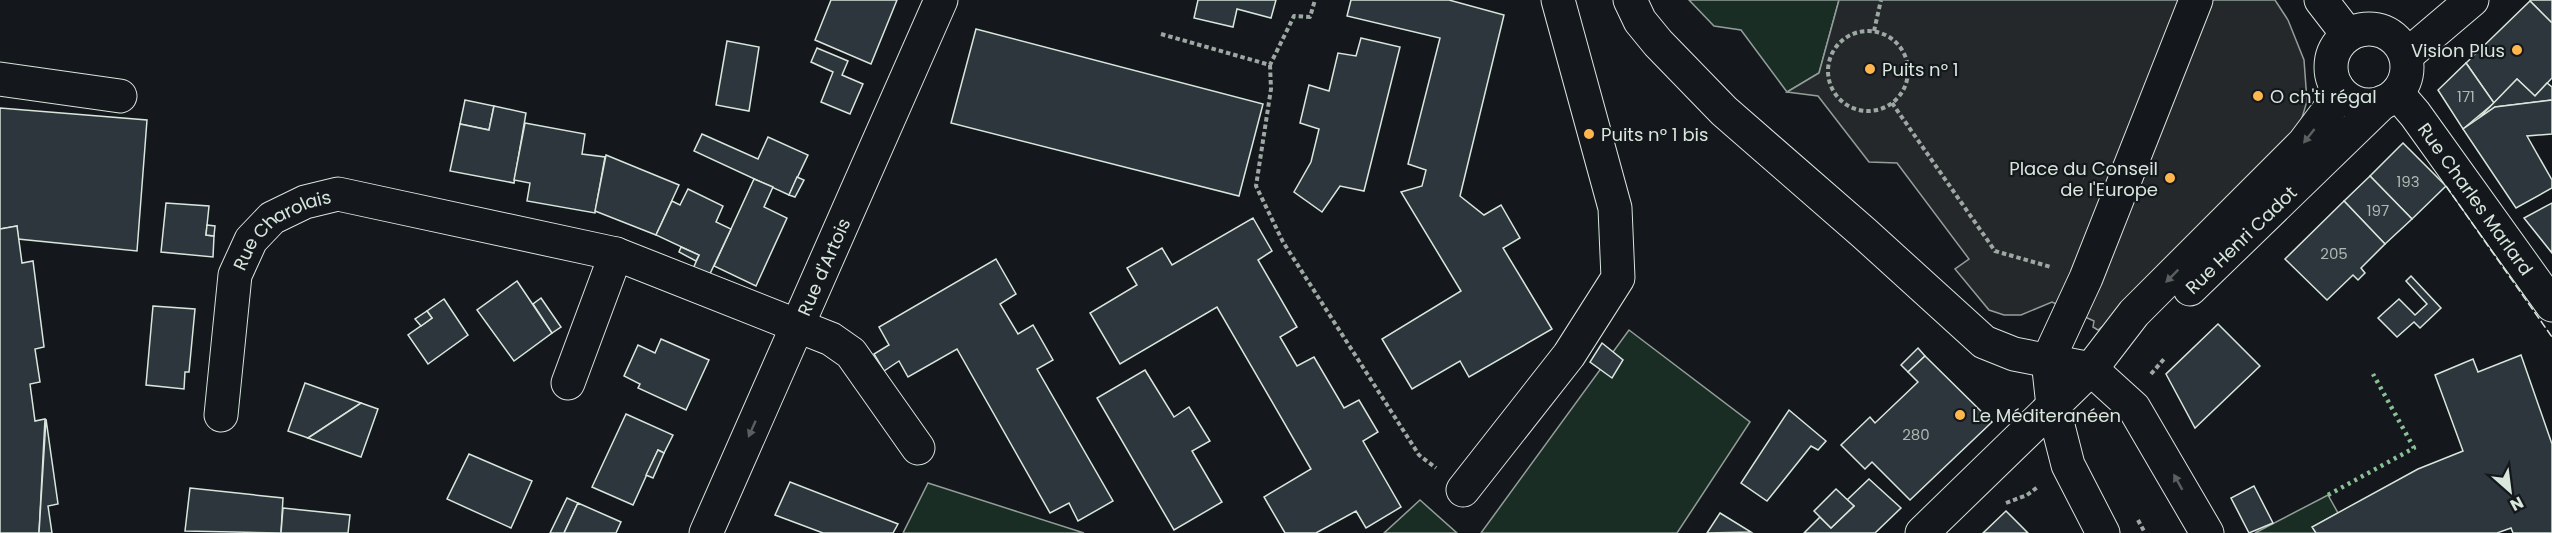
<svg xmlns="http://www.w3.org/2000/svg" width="2552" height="533" font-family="Poppins,sans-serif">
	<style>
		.green { fill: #1a2d24; stroke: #939e99; stroke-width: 1.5 }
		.parking { fill: #24282b; stroke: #939e99; stroke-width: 1.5 }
		.building { fill: #2c363c; stroke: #d8e6dc; stroke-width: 1.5 }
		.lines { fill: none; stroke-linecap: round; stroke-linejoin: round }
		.minor-casing { stroke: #d8e6dc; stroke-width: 35 }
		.major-casing { stroke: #d8e6dc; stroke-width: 35 }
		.path { stroke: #9da8a2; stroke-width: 4; stroke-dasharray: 4.5 3; stroke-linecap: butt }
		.minor { stroke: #14181c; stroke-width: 33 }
		.major { stroke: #14181c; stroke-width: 33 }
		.hedge { stroke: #8ac095; stroke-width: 4.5; stroke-dasharray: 3 4.5; stroke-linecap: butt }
		.fence { stroke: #d8e6dc; stroke-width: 1.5; stroke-dasharray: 8 3; stroke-linecap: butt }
		.oneway { fill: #59605f }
		.poi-dot { fill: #ffb74d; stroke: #14181c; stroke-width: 2 }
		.labels { text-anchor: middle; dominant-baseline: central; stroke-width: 4.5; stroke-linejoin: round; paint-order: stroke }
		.number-label { font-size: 15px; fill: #adbab4 }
		.poi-label { font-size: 18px; fill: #d8e6dc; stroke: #14181c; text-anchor: start }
		.street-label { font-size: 18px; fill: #d8e6dc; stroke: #14181c }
	</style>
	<rect width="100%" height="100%" fill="#14181c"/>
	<g class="green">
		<polygon points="1689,0 1839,0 1819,73 1787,92 1741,30 1714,26"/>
		<polygon points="1629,330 1750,422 1677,533 1481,533"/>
		<polygon points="928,483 1084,533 903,533"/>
		<polygon points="2328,495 2338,513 2313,527 2316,533 2255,533"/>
		<polygon points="1420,500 1457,533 1384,533"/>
	</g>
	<polygon class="parking" points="1839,0 2275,0 2288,20 2304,60 2307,101 2296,138 2103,326 2098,330 2093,327 2094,321 2052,302 2021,315 2004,315 1989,310 1955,269 1969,259 1897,163 1869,162 1818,96 1787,92 1819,73"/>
	<g class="building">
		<polygon points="831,0 897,0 871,64 815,40"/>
		<polygon points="1198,0 1276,0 1271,18 1237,9 1233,27 1194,18"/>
		<polygon points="1351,0 1449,0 1504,15 1460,196 1484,215 1501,205 1520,238 1503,248 1552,329 1469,377 1460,361 1412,389 1382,339 1461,291 1401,192 1422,186 1426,170 1408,164 1440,38 1347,16"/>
		<polygon points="2531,0 2552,0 2552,23 2530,1"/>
		<polygon points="2530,1 2552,23 2552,78 2535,96 2517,79 2494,103 2466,63"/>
		<polygon points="976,29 1263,104 1239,196 951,123"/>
		<polygon points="1361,38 1400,47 1364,191 1340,186 1322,212 1294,192 1311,162 1319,129 1300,123 1309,85 1329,91 1338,53 1356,56"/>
		<polygon points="727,41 759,47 749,111 716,105"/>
		<polygon points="817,48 848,61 842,75 863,84 850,114 821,102 833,72 811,62"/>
		<polygon points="2466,63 2494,103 2463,129 2438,90"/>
		<polygon points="2517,79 2535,96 2547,83 2552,87 2552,100 2495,107 2479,118"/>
		<polygon points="465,100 494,106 489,130 460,124"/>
		<polygon points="2552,100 2552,134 2527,136 2552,180 2552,188 2516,208 2463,129 2495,107"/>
		<polygon points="494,106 526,113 514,183 450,171 460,124 489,130"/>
		<polygon points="0,108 147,120 137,251 18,239 17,226 0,229"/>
		<polygon points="525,123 585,134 582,154 605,157 595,213 527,201 530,183 514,180"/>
		<polygon points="702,134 758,159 768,137 808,155 789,195 694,151"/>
		<polygon points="2403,143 2446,186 2412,219 2370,176"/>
		<polygon points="606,155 679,185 656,235 595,211"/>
		<polygon points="2370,176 2412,219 2385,244 2344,201"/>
		<polygon points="797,177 804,180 795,197 789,195"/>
		<polygon points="754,179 773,187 764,207 787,218 756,286 714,266"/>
		<polygon points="688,189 723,206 716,222 731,229 708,278 692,271 699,255 656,235 672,201 680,205"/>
		<polygon points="2344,201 2385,244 2361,268 2365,273 2358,280 2353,275 2327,300 2285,259"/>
		<polygon points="166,203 209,206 206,235 214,236 213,257 161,252"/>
		<polygon points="2552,203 2552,253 2524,218"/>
		<polygon points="1253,218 1272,251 1258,260 1297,327 1280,337 1297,366 1314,357 1344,408 1359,400 1378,432 1363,441 1401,507 1366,528 1356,511 1316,533 1285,533 1264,497 1311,469 1217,307 1120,364 1090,313 1137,285 1127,268 1162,248 1172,265"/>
		<polygon points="207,225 215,226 214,236 206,235"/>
		<polygon points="17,226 22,263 33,261 44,347 35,349 40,382 30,384 35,421 45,419 39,533 0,533 0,229"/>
		<polygon points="681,247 699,255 696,261 679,252"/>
		<polygon points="996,259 1016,294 1000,304 1018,334 1033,325 1053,360 1037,369 1113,501 1078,521 1069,503 1050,513 957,349 908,377 899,361 884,371 874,354 889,345 879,327"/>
		<polygon points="2411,276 2441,308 2420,328 2414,322 2397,337 2378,318 2399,299 2415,315 2427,304 2406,281"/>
		<polygon points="517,281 552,333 514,361 477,310"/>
		<polygon points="541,298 561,327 552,333 533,304"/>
		<polygon points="444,299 468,335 428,364 408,335 432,318 427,311"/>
		<polygon points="153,306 195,309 189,372 185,372 184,389 146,385"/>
		<polygon points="427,311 432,318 421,326 415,319"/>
		<polygon points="2218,324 2260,366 2195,428 2166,374"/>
		<polygon points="661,339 709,360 686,410 638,388 640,384 624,376 638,345 655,353"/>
		<polygon points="1602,343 1623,360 1612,378 1590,362"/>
		<polygon points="1918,348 1925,356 1908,372 1901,365"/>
		<polygon points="2521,355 2552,444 2552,533 2513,533 2511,528 2497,533 2316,533 2312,527 2418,469 2463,451 2435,375 2473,359 2478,372"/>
		<polygon points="1925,356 1992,422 1910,500 1872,462 1865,469 1841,445 1870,417 1875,423 1918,382 1908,372"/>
		<polygon points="1145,370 1174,417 1189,407 1210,441 1192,451 1222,502 1174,530 1097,398"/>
		<polygon points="305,383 361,403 308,438 288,431"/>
		<polygon points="361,403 378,409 361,457 308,438"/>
		<polygon points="1789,410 1826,441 1818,450 1811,446 1767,501 1741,483"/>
		<polygon points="626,414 673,435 664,453 658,450 633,505 592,487"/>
		<polygon points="46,419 58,504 48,506 52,533 39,533"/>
		<polygon points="658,450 664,453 653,478 646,475"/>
		<polygon points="469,454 532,481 511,528 447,499"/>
		<polygon points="1869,479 1901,508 1875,533 1804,533 1820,517 1831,528 1854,506 1847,500"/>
		<polygon points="790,482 898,524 893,533 823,533 775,515"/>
		<polygon points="2254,486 2273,523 2249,533 2231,498"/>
		<polygon points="190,488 283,498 281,533 185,531"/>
		<polygon points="1836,489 1854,506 1831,528 1814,511"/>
		<polygon points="567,498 578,503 564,533 550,533"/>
		<polygon points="578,503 621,522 616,533 564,533"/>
		<polygon points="283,508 350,515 348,533 281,533"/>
		<polygon points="2006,511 2028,533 1983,533"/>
		<polygon points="1720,513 1751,532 1707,533"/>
	</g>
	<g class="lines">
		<defs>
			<g id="minor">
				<polyline points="1630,0 1640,21 1658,43 1724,111 1864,233 1984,342 2014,354 2091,369 2134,408 2207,533"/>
				<polyline points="0,79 120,96"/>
				<path id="s1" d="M2397,93L2415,114L2552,305"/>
				<polyline points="568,383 616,254 831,339 851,353 918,448"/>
				<path id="s2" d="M221,415L235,275L251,240L272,218L305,202L338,194L616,254"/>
				<polyline points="1463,490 1569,355 1618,278 1615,208 1558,0"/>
				<path id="s3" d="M706,533L941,0"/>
				<polyline points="2103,533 2068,465 2053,406 2048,360 2086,278 2196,0"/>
			</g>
			<g id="major">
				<polyline points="2321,0 2348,35"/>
				<circle cx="2369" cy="67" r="38"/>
				<polyline points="2406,56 2472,0"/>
				<polyline points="2190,289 2383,102"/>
				<polyline points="1922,533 2091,369 2134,313 2304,143 2331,107 2336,86"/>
			</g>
		</defs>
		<use href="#minor" class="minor-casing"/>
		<use href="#major" class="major-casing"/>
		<g class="path">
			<polyline points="1874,31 1881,0"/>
			<circle cx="1868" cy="71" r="40"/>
			<polyline points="1161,34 1270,65 1294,16 1310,17 1315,0"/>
			<polyline points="1270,65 1271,89 1256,186 1283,242 1419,455 1436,468"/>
			<polyline points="1892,103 1995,251 2051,267"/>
			<polyline points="2151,374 2164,359"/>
			<polyline points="2006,503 2027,495 2039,486"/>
			<polyline points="2138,520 2145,533"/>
		</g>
		<use href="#minor" class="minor"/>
		<use href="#major" class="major"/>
		<polyline class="hedge" points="2328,495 2414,448 2373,374"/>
		<polyline class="fence" points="2446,186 2552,337"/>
	</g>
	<defs><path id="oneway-solid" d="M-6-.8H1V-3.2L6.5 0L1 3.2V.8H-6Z" transform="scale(1.5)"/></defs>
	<g class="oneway">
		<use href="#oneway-solid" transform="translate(2309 136) rotate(128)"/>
		<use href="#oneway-solid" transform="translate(2172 276) rotate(135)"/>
		<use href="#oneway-solid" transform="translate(752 429) rotate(114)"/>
		<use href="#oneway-solid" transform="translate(2178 482) rotate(-119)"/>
	</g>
	<g class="poi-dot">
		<circle cx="2517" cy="50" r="6"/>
		<circle cx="1870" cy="69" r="6"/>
		<circle cx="2258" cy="96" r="6"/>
		<circle cx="1589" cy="134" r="6"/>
		<circle cx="2170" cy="178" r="6"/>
		<circle cx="1960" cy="415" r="6"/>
	</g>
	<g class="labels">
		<g class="number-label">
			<text x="2466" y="96">171</text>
			<text x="2408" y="181">193</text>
			<text x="2378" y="210">197</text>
			<text x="2334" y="253">205</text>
			<text x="1916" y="434">280</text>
		</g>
		<g class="poi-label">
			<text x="2505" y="50" text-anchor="end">Vision Plus</text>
			<text x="1882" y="69">Puits n° 1</text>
			<text x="2270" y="96">O ch'ti régal</text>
			<text x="1601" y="134">Puits n° 1 bis</text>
			<text x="2158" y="168" text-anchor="end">Place du Conseil<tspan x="2158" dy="21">de l'Europe</tspan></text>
			<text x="1972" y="415">Le Méditeranéen</text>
		</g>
		<g class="street-label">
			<text stroke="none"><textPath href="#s1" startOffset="132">Rue Charles Marlard</textPath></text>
			<text stroke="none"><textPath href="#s2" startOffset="210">Rue Charolais</textPath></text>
			<text transform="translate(2241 240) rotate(-44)">Rue Henri Cadot</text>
			<text stroke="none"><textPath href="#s3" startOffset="291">Rue d'Artois</textPath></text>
		</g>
	</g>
	<g transform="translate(2510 491) rotate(152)" stroke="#14181c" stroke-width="4.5" paint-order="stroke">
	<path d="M0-4.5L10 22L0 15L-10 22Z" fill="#d8e6dc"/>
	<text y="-9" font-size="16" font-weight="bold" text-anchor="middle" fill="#d8e6dc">N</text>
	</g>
</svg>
